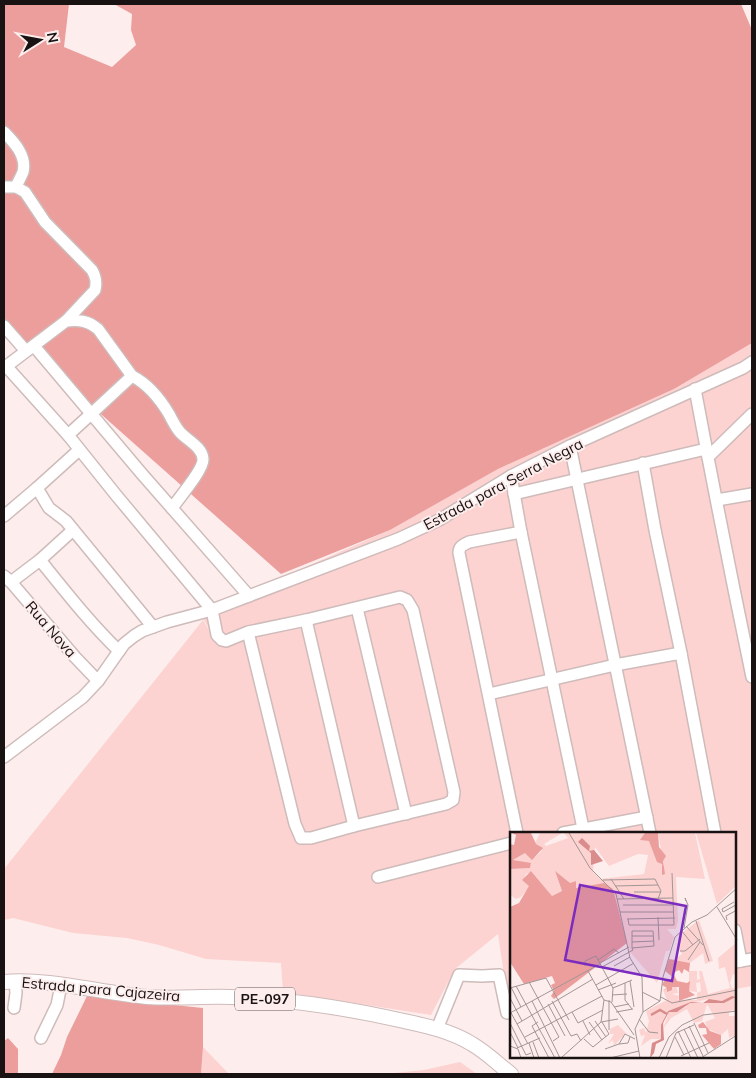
<svg xmlns="http://www.w3.org/2000/svg" width="756" height="1078" font-family="Mulish,sans-serif">
	<style>
		.green { fill: #fcd3d1 }
		.forest { fill: #eb9e9c }
		.lines { fill: none; stroke-linecap: round; stroke-linejoin: round }
		.minor-casing { stroke: #cebbba; stroke-width: 14 }
		.major-casing { stroke: #cebbba; stroke-width: 16 }
		.minor { stroke: #fff; stroke-width: 11 }
		.major { stroke: #fff; stroke-width: 14 }
		.labels { text-anchor: middle; dominant-baseline: central; stroke-width: 4; stroke-linejoin: round; paint-order: stroke }
		.shield { fill: #fdeeed; stroke: #5d5454; stroke-width: 1 }
		.shield-label { font-size: 14px; font-weight: bold; fill: #191212 }
		.street-label { font-size: 15px; fill: #191212; stroke: #fdeeed }
		.inset-river { fill: none; stroke: #d88c8b; stroke-width: 2.5 }
		.inset-road { fill: none; stroke: #a29695; stroke-width: 1 }
		.view { fill: #7b2cbf; fill-opacity: 0.15; stroke: #7b2cbf; stroke-width: 2.5 }
		.inset-edge { fill: none; stroke: #191212; stroke-width: 2.5 }
	</style>
	<rect width="100%" height="100%" fill="#fdeeed"/>
	<g class="green">
		<polygon points="752,343 752,986 735,989 735,833 511,833 511,998 504,975 498,934 455,969 431,1015 283,992 281,963 206,959 159,945 127,938 73,933 13,918 4,920 4,869 203,620 221,650 200,613 390,530 498,469 674,389"/>
		<polygon points="203,1047 229,1074 201,1074"/>
		<polygon points="460,1062 477,1074 384,1074 424,1070"/>
	</g>
	<g class="forest">
		<polygon points="4,4 69,4 64,47 112,67 136,45 131,30 132,14 114,4 741,4 752,30 752,343 674,389 498,469 390,530 281,574 4,328"/>
		<polygon points="87,996 203,1008 203,1047 201,1074 52,1074 61,1055 67,1037"/>
		<polygon points="8,1038 18,1049 18,1074 4,1074 4,1041"/>
	</g>
	<g class="lines">
		<defs>
			<g id="minor">
				<path d="M4,132C14,142 27,156 23,172C21,177 18,182 16,187"/>
				<path d="M4,187H16L25,192L45,222L92,270C96,277 97,282 95,290L66,321L4,368"/>
				<path d="M66,321C79,320 87,320 98,329L132,376C148,384 160,399 169,414C172,420 175,426 179,431C186,440 202,446 203,459C204,469 179,498 172,508"/>
				<polyline points="4,326 26,351"/>
				<polyline points="34,346 142,474 249,596"/>
				<polyline points="6,366 68,435 116,495 212,610 217,635 222,640 226,641 248,632 306,620 400,597 407,600 413,610 454,792 453,800 446,804 354,826 311,838 301,838 295,824 248,632"/>
				<path d="M695,389C713,485 732,581 752,677"/>
				<polyline points="68,435 91,414 132,376"/>
				<polyline points="570,446 650,833"/>
				<polyline points="708,457 752,414"/>
				<polyline points="643,463 655,530 681,653 715,833"/>
				<polyline points="511,476 521,532 584,833"/>
				<polyline points="37,488 49,508 66,521 153,627"/>
				<polyline points="514,494 706,449"/>
				<polyline points="717,500 752,494"/>
				<polyline points="4,516 37,488 79,450"/>
				<path d="M40,560C65,591 90,623 119,651"/>
				<polyline points="4,576 11,582 75,657 98,681"/>
				<polyline points="11,582 40,560 73,530"/>
				<polyline points="357,608 406,814"/>
				<polyline points="306,620 354,826"/>
				<polyline points="489,694 615,665 681,653"/>
				<polyline points="4,757 83,697 98,681 124,644 134,636 142,631 167,622 212,610 398,539 439,520 511,476 570,446 743,368 752,362"/>
				<path d="M517,833L459,553C459,546 463,545 469,542L521,532"/>
				<polyline points="563,833 647,817"/>
				<polyline points="378,877 511,843"/>
				<polyline points="735,930 741,961"/>
				<polyline points="735,962 752,959"/>
				<polyline points="14,1008 16,993 15,981"/>
				<polyline points="437,1029 459,975 482,976 499,975 507,1013"/>
				<polyline points="41,1038 57,1005 61,985"/>
			</g>
			<path id="major" d="M4,982C51,978 100,993 147,997C175,999 203,996 231,997C289,999 347,1008 404,1021C427,1026 451,1031 472,1044C486,1052 498,1064 511,1074"/>
		</defs>
		<use href="#minor" class="minor-casing"/>
		<use href="#major" class="major-casing"/>
		<use href="#minor" class="minor"/>
		<use href="#major" class="major"/>
	</g>
	<g class="labels">
		<rect class="shield" x="235" y="987.5" width="60" height="23" rx="4"/>
		<g class="shield-label">
			<text x="265" y="999">PE-097</text>
		</g>
		<g class="street-label">
			<text transform="translate(503 484) rotate(-28)">Estrada para Serra Negra</text>
			<text transform="translate(51 629) rotate(49)">Rua Nova</text>
			<text transform="translate(101 989) rotate(5)">Estrada para Cajazeira</text>
		</g>
	</g>
	<g transform="translate(510 832)">
		<rect width="226" height="226" fill="#fdeeed"/>
		<path d="M30,1H52L34,12L36,14L58,6L54,1H135L133,8L140,9L152,32V42L154,33L148,1H185L195,47L166,45L168,89L166,97H157L164,105L159,119H156L147,151L120,120L95,51L66,56L45,40L52,59L42,64L23,41H18L15,43L20,54L11,65L6,67L0,63V37L20,36L21,32L3,28L15,21L25,25L31,20L32,16L25,11ZM85,15L99,34L128,22L138,23L134,42L90,47L83,40ZM186,1H226V54L207,72ZM189,88L203,129L195,132L193,121L180,131L163,128L172,122L168,116L169,103ZM226,111V143L223,142L220,151L222,156L226,157V164L212,169L199,167L180,171H214L226,165V178L219,179V184H226V203L219,206L218,197L211,203L198,197L195,190L205,186L197,172L192,189L184,191L177,177L161,186L153,197L159,180H167L177,174L173,173L158,179L155,183L151,207H141L131,214L135,203L131,204L129,198L134,196L136,201L139,189L136,179L157,168L153,158L166,153L168,161L162,162L169,164L168,168H187V161L191,159L190,150L186,151L187,160L179,159V139H187V148L190,147L189,139H192L198,162L220,156L215,135L209,137L208,126ZM108,193L116,201L104,214L103,208L98,212L104,202H100V197Z" fill="#fcd3d1" fill-rule="evenodd"/>
		<path d="M2,1H21L26,12L33,16L22,28L15,21L3,28L21,31L20,36L0,37V12L4,13L6,3ZM135,1H148L149,15L156,24L153,29L155,42L152,43V32L147,30L139,9L130,8ZM21,39L42,64L52,59L45,39L60,51L66,49V56L94,51L103,57L117,111L44,167L41,164L44,159L41,153L45,151L42,144L14,152L0,130V75L9,71L19,54L12,48ZM159,127L180,131L179,140L174,137L172,142L169,138L163,141L167,149L177,151L180,149L179,159L185,163L169,169V155H162V158L157,160V157L153,158L157,156L152,153L154,149L164,146L155,139ZM193,190L200,199L211,203V212L204,217L192,203L197,202L196,196H189L188,193Z" fill="#eb9e9c"/>
		<path d="M72,6L80,14L79,19L84,18L93,29L81,33V21L68,10ZM222,164L226,165L214,171H180L167,180H159L153,191L154,208L146,212L144,221L140,226L142,211L151,207V193L158,179L181,170L193,171L199,167L212,169Z" fill="#d88c8b"/>
		<path class="inset-river" d="M141,183L150,178L157,182"/>
		<path class="inset-road" d="M59,1L80,36L106,62L120,126L132,145L133,180M101,47L114,67M93,48L145,47L151,59L148,67M105,54L148,53M124,60H151M107,67L163,66M224,70L212,77L213,80L226,73M113,73H164M207,75L227,108M110,80H164M148,85L149,108M117,87L165,86M118,87L119,93H164L162,41M217,88L216,84L227,78M186,89L199,129M176,94L193,113M174,96L178,73L175,66L176,69M171,98L183,113M122,104H143M122,110L144,109M170,119H175L190,107M88,128L104,117L109,121M178,128L190,110M90,131L119,115M75,134V129L86,124L103,156M104,134L120,125M92,135L123,118L122,116V99H143L144,114L122,116M120,149L124,175M19,150L49,205L43,209M115,151V168L122,177M86,153L124,131M6,154L45,226M1,155L11,175M0,156L36,146L59,188M88,158L106,151M132,160L150,169M102,163L117,162M151,165L162,171L227,158M0,166L12,189M94,168L101,170L124,203M22,169L50,226M42,169L61,204L67,202L71,209M102,170L103,156L122,148M38,172L55,204M104,175L119,172M0,179L18,212M62,180L68,191L93,178M106,180L123,177M0,181L90,132M129,187L139,200L148,201M73,189L80,203M85,189L96,205M28,190L22,194L39,226M79,190L92,208M91,190L108,187M0,191L16,223L21,221M184,191L198,221M7,192L83,147M179,194L193,224M174,197L188,226M99,198V168M168,199L181,226M0,200L8,216M15,205L92,164M165,205L174,223M74,207L83,215L99,202L92,190M23,210L29,226M19,211L24,226M109,212L118,211L120,205M0,214L8,217L11,226M7,216L30,206M95,217L109,212L115,202L125,207M171,224L199,211M51,226L91,190L94,168L78,139M100,226L129,219M130,226L125,197L133,180L150,169L153,145L165,105L182,90L197,83L227,56M149,226L159,205L172,193L193,183L227,179M156,226L166,201L184,193M191,226L227,203"/>
		<path class="view" d="M70,53L176,74L162,149L55,128Z"/>
		<rect width="226" height="226" class="inset-edge"/>
	</g>
	<rect width="756" height="1078" fill="none" stroke="#191212" stroke-width="10"/>
	<g transform="translate(40 40) rotate(79)" stroke="#fdeeed" stroke-width="4" paint-order="stroke">
	<path d="M0-4L9 19L0 12L-9 19Z" fill="#191212"/>
	<text y="-8" font-size="14" font-weight="bold" text-anchor="middle" fill="#191212">N</text>
	</g>
</svg>
